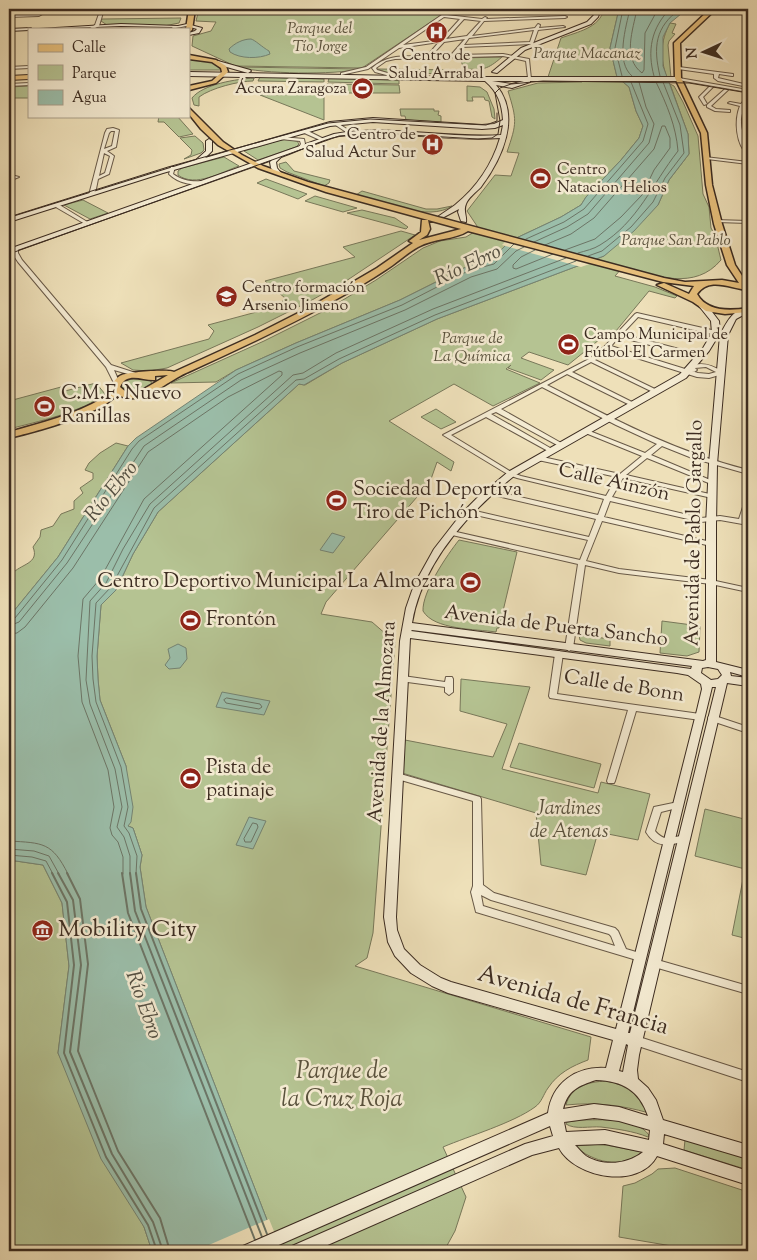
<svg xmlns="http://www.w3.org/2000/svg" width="757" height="1260" font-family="'Sorts Mill Goudy',serif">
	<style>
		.green { fill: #b5c392; stroke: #78785a }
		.water { fill: #9bbeaa; stroke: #758473 }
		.pier { fill: #eee0b9 }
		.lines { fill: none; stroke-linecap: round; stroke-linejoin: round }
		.shore-far1 { stroke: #6c7566; stroke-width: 1 }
		.shore { stroke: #6c7566; stroke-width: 2 }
		.street-casing { stroke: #685947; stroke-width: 2 }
		.secondary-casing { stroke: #3c2c21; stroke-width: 2 }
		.primary-casing { stroke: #3c2c21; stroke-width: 3 }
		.highway-casing { stroke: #3c2c21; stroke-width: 2 }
		.street { fill: #f4ebd2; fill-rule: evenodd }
		.secondary { fill: #f4ebd2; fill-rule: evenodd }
		.primary { fill: #e7c07c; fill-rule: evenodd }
		.highway { fill: #e7c07c; fill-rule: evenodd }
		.tram { stroke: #3c2c21; stroke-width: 1 }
		.labels { text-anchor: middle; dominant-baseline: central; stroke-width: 5; stroke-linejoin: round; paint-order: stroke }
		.far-park-label { font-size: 16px; font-style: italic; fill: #5a523d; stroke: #f4ebd2 }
		.far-poi-label { font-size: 16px; fill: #3c2c21; stroke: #f4ebd2; text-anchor: start }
		.poi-label { font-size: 20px; fill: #3c2c21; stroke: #f4ebd2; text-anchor: start }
		.street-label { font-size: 20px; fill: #3c2c21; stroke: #f4ebd2 }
		.park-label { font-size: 20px; font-style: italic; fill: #5a523d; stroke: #f4ebd2 }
		.water-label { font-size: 21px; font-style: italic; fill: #545043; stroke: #f4ebd2 }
		.near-poi-label { font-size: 24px; fill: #3c2c21; stroke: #f4ebd2; text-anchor: start }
		.near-street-label { font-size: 24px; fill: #3c2c21; stroke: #f4ebd2 }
		.near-park-label { font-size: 24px; font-style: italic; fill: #5a523d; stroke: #f4ebd2 }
	</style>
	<rect width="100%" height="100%" fill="#eee0b9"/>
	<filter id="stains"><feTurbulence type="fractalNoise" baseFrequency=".004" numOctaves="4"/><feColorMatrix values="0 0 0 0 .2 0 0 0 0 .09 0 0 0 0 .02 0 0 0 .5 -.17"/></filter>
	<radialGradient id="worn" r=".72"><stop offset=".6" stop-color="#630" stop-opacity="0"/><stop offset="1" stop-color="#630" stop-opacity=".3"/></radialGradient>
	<g class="green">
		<polygon points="199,9 449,10 362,68 235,66 192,46 193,36 211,31 216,22 196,21"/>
		<path d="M604,9H619L610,48L617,77L629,87L636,111L643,126L639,138L621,160L586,197L581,205L561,217L510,241L492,259L466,267L400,300L296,343L236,370L216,382L171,383L264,341L328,309L376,280L423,248L440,241L466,237L479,229L467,211L495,175L511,176L519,153L507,152C517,123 517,120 508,91L538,83L582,82L581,77H548L561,38C577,32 600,28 604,9Z"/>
		<polygon points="181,18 179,23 164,26 107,25 101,21 102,19"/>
		<path d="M670,23L676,24L672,33L675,34L669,41L668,45L671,78H667C660,58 660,42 670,23Z"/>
		<path d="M502,57C487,70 483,70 464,69L460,58Z"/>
		<path d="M189,58C200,59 215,59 221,70H189Z"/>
		<path d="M238,67L360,69C336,75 261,74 238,67Z"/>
		<polygon points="377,69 465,70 465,74 388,73"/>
		<polygon points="260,77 324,79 324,82 258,81"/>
		<path d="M254,78L253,81C239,81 211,88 199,97V106L194,105L192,98C203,84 237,79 254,78Z"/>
		<polygon points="329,78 399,80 399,84 328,82"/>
		<polygon points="327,84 399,85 400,93 327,93"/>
		<path d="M670,84L674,86L683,102L698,136L703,194L709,207L711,228L715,235L721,260C695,291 656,276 623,267L615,276L655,287L677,296L675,298L649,291L611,337L605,335L568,365L529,352L521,358L554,370L541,380L508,368L511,365L506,369L540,383L493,406L454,384L389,421L454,462L451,471L437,462L430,482L326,602L321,614L372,622L395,642L373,933L367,958L355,966L591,1037L588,1060C572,1066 558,1073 548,1088C543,1095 542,1102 535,1107C513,1123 469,1136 443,1147L466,1197L455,1231L444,1251H279L146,907L140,867L142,855L133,828L128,826L126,766L100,700L98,679L97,656L101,605L116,590L133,554L158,512L299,384L305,385L342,363L437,319L604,256L658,205L669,180L689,154L688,134Z"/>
		<polygon points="29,86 29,98 9,98 9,87"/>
		<polygon points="467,86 480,87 487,92 494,109 495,119 492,117 489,101 485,100 484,97 472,97 473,101 467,101"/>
		<polygon points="324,94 324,120 260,95"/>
		<polygon points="400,109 434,109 434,111 439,111 438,115 441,116 441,122 406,120 405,116 401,116"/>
		<polygon points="159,116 177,116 193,134 179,137 164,122 158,122"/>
		<polygon points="195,136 203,143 204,150 201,153 184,159 191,155 192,150 180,138"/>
		<polygon points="284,139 297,141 299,144 296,147 258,160 244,151"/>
		<path d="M224,157L239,166C222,172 195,188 178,175V171L182,168Z"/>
		<polygon points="286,162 294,171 330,180 329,183 324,186 287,172 280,168 279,164"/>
		<polygon points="266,179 307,194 298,199 257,183"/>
		<path d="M362,191L426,209H437L452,206C429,222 382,202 356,195Z"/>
		<polygon points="315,196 357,208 343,212 305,201"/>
		<polygon points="83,200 108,213 90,219 64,205"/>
		<polygon points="362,210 395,218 408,227 406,229 347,213"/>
		<polygon points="401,231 415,235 346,281 312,300 258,327 167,368 149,371 133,370 121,363 209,339 214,331 208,325 279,306 285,298 265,281 355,257 343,247"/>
		<path d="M135,377L151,381L152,386C142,392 131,397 121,388L123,382Z"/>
		<path d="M96,383L105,394C83,412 36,422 9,429V401L61,387L65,391Z"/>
		<polygon points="436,409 456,422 441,429 421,417"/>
		<path d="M116,443L128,446L58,557L9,617V584L13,580L12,574C20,564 40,564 33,547L40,537L41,530L53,526L61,514L74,509V501L83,493L80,488L93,479V473L85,470L89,463L100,453Z"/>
		<path d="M459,540L517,552L499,628H497L496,632C476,629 434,630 423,611C422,592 447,555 459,540Z"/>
		<polygon points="662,621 700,626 699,652 687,656 660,653"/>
		<polygon points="579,635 610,639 610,646 586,643 580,640"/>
		<polygon points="461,679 530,687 502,769 598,793 601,782 650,794 638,840 598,832 586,875 541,865 536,813 402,773 405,740 493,757 507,724 460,711"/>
		<polygon points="519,743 601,764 594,788 510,767"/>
		<polygon points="705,809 748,820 748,939 732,935 745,869 695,856"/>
		<polygon points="9,860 43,865 62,903 69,966 58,1053 144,1227 152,1251 9,1251"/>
		<path d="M606,1081C626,1084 640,1096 649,1113C621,1105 596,1102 566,1105C571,1086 588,1082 606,1081Z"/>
		<path d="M580,1120C600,1120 636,1117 649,1135L648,1137C633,1131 617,1129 601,1127C590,1126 575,1130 566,1124L567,1122Z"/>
		<polygon points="685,1140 748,1159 748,1170 684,1150"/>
		<path d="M601,1144L642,1152C620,1170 594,1162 574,1146Z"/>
		<polygon points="675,1168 748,1192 748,1251 701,1251 619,1237 623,1186 635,1183 652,1174 658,1169"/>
	</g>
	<g class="water">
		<polygon points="619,9 687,9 670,23 663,37 663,66 688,134 689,154 669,180 658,205 634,231 604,256 437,319 342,363 304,385 299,384 158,512 133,554 116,590 101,605 97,656 98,679 100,700 126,766 133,807 131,822 128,826 133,828 142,855 140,867 146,907 279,1251 152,1251 144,1227 101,1159 58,1053 69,966 62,903 43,865 9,860 9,617 58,557 128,446 136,438 236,370 296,343 400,300 466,267 492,259 510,241 561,217 581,205 586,197 621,160 639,138 643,126 636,111 629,87 617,77 610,48"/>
		<path d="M251,39C255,40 262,47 269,51L270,54C259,59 240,59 230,52L229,49C235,43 243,39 251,39Z"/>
		<polygon points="332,533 345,537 333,553 320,550"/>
		<polygon points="178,644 186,648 187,659 180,668 169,669 165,665 170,658 168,649"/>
		<polygon points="222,692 270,701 264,715 216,707"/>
		<polygon points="249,817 266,821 253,849 236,845"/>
	</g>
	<g class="pier">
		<polygon points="508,239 598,261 581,267 502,245"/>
		<polygon points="269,1219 282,1251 195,1251"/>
	</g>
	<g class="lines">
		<g class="shore-far1">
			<path d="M630,9C626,27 615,62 632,76"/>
			<path d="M637,9C633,30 622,58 642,73L644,70L645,33L658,9"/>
			<polyline points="622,76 615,48 623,9"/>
			<path d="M654,76C647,51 651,28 670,9"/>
			<path d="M660,76C653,47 655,27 680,9"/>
			<polyline points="526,239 564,222 584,209 643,141 648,124 631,82"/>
			<polyline points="534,242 567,227 588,214 649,143 654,124 646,107 639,82"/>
			<polyline points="545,245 571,234 594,218 654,149 662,126 665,126 670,138 670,148 654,170 642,195 621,217 595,239 565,250"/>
			<polyline points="535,250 521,257 513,265 513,268 516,269 553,254"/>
			<path d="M578,253C585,251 594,249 600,245C638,222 652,184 678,151C676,126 667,105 656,82"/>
			<polyline points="588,256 602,251 631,227 653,202 665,178 684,153 680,125 663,82"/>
			<polyline points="9,620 15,618 62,560 132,449 139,441 238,374 297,347 402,305 468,271 494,264 514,244"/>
			<polyline points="9,626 19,622 67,563 144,446 241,380 300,353 405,310 471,277 497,269 516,251 524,247"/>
			<polyline points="9,634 17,633 25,627 73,568 148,452 228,397 279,371 282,372 282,375 144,499 100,579 83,599 78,656 82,702 108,770 114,807 110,828 112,835 118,842 123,857 123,874"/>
			<polygon points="227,698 260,704 262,707 259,709 226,703 224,700"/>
			<polygon points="253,823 257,824 258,827 251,842 245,842 244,839"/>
			<path d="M9,841C43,843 52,842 68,874"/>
			<polyline points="9,849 34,851 49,856 59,874"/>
			<polyline points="9,855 32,857 46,861 53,874"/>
			<polyline points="130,874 130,856 124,837 117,827 122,807 115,769 90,704 86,680 90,601 106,583 123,549 150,504 293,375 303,373 336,353 433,309 566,258"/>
			<polyline points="136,874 137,856 129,833 124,826 128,807 121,767 96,702 93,679 92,656 96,603 111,587 154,508 296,380 304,379 339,359 435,315 576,261"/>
		</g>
		<g class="shore">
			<polyline points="52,873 67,902 74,965 64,1053 106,1157 148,1225 157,1251"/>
			<polyline points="58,873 73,900 81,965 70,1052 112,1154 153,1222 163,1251"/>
			<polyline points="67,873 80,899 88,964 78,1051 118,1151 160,1218 170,1251"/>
			<polyline points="122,873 128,913 255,1240"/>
			<polyline points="130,873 135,911 262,1237"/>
			<polyline points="136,873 141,909 267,1234"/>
		</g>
		<defs>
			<g id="street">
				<polygon points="104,9 99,26 93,29 90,28 95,25 100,11 46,12 39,16 9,17 9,15 38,14 45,10"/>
				<path d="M375,9H461L502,10L539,9L537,10L502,13L453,10L447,15L482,19L485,17L487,18L486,19L565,16L567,17L565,18L484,21L472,36L535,28L538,24L540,25L539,28L563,26L565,27L538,30L533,44L462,47L455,55L503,54L529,59L531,79L528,78L526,61L503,56L395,59L386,61L376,68L377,70L391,74L392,75L390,76L375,72L372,68C389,53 405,57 427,56L439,42L399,48L368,69L341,75V73L366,67L449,10L394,11ZM444,17L460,19L441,40L403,45ZM464,19L481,21L467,36L446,39ZM534,30L530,42L464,45L469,38ZM465,39L451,55L431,56L444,42Z"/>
				<polygon points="733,9 748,10 748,12 735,10"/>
				<polygon points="29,66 29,68 9,69 9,67"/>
				<polygon points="679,67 733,74 733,76 732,76 719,74 718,78 748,85 748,87 718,81 714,78 714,74 678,69"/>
				<polygon points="679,78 748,90 748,92 678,80 678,78"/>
				<polygon points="29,83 29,85 9,86 9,84"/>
				<polygon points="710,86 713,87 703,97 707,104 704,105 699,97"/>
				<polygon points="725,89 728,90 711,106 716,109 730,110 730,112 715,111 707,107 707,105"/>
				<path d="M747,96H748C748,105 740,111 741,123C741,134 749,145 748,155C736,145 734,120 740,106L728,103L730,102L741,104Z"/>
				<polygon points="334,122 336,122 353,133 349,134 334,124"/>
				<path d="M113,128L119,130L116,147L107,151L114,156L109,174L98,179L96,189L93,195H89L105,133L107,129ZM111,131H115L112,146L104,149L109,133ZM104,153L110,156L105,173L99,176Z"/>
				<polygon points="302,130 306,130 324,139 320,140 302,132"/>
				<polygon points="282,137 304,139 305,144 302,149 298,149 298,148 301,144 300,141 280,139 280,137"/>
				<polygon points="705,157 748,162 748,164 707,159 705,159"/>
				<path d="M171,167H175L173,174C183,181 192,182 204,181L206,182C194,187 178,183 169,174Z"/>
				<polygon points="15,176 19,177 9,181 9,179"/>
				<polygon points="54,204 58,204 89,223 85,224 54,206"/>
				<polygon points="715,220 748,221 748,223 717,222 715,221"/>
				<polygon points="14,247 18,247 18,253 22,260 111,365 139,374 139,376 135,376 114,370 120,384 119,385 115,385 106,367 18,262 12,253"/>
				<path d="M637,313L716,331L719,333L716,335L638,317L622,334L702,355L703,356L700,358L619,337L611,346L698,373L709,374L716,372L706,367L695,368L697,370L694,372L692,371L689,367C701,361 712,365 723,372V374L709,378L697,377L608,349L595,360L659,391V393H655L591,362L572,372L636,404V406H632L567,374L547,385C613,419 676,452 748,470V474L692,458L662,446L651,455L715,482L716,483L715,484H711L647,458L626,475L714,495L715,496L714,497L712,498L623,478L612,497L701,518L720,516L739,519L745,501L748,499V512L746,521H748V525L720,520L701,522L610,501L604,517L711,542L714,544L711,546L602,521L586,561L619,569L711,580L748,588V592L711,584L619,573L585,565L573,648L569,651L565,648L578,564L452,535L449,533L452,531L580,560L588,540L471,514L468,512L471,510L589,537L596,519L489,494L486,492L489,490L598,515L604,499L517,478L509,475L443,435L589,359L605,346L635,314ZM542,387L616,425L657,444L645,453L587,430H583V432L642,456L620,474L538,456L535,458L538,460L617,477L606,496L521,476L513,473L451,435L486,417L548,451H552V449L491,414L496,412L559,446H563V444L501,409Z"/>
				<polygon points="559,651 563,654 557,694 700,714 703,715 704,717 703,719 700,720 636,711 615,781 614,783 608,783 607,781 628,710 550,698 549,696 555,654"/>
				<polygon points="403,676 445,682 446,677 452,677 453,679 453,692 449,695 445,692 445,687 400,681 399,679 400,677"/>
				<polygon points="712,715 748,727 748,733 709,720 708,718 709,716"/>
				<path d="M397,773L480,797L481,799L483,885L494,893L615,928L618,931L626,949L643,954L645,957L643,960L640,961L476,912L471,892L473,886V801L394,778L393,776L394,774ZM481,895L491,900L609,934L611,936L615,946L483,906Z"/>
				<path d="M678,802L681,803L682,805L681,807L661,812L655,831C667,845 674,834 687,836L688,838L687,840C671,846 656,849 646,832L654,807Z"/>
				<polygon points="654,959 748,986 748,994 651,966 649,963 651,960"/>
				<polygon points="636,1036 748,1072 748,1082 632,1044 631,1041 632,1038"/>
			</g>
			<g id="secondary">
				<polygon points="597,9 601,9 598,17 591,24 525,50 497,73 492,72 521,48 587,22 594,15"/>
				<polygon points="121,24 178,26 187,24 202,28 199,33 189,35 189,33 195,31 197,29 187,26 170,29 173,27 121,26 39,29"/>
				<polygon points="31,28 29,30 9,31 9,29"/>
				<polygon points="218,61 250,70 251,71 248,73 216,64"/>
				<path d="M189,72L455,77H679L682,79L679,81H530V82L512,88L496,85C522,116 502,159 481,187C476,192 468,198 466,204C463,211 467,216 466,222L461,221L458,212L459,209L444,217L439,216C444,212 450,209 455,205C476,188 492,165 500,138C447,142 392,129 339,136C322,139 298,151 281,157L276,162L277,168L281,173L280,174H276L271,168L270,162L272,160L9,253V249L334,134C389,124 445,139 501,135L503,125L495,128L482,129L373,122L330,126L163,173L9,222V218L196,160L206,151V141L209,139L212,141V151L205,158L330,122L373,118L482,125L494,124L503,120C502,104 498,92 485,81L189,76ZM492,81H524L512,84Z"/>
				<path d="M700,304H706L719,321L720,333L709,351L686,378L514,476C468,513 422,563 412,623L703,661L706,660V525L709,464L720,335C726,324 732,309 747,309V313L736,319L728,335L717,464L716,525V662L748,670V677L730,672L731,676L748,678V686L727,683L639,1055L637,1070L638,1079L648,1088L656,1100L663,1120L748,1145V1159L664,1134L663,1144L748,1171V1185L657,1156C639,1190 575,1178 559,1148L532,1155L314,1251H289L292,1246L525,1144L553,1136L550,1126L265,1251H240L243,1246L548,1113C552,1083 576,1066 606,1068L613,1040L448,993L432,986L411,973L395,956L388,942L384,917L400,641L406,608L414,585L434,549L462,513L477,498L508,472L680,374L703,348L712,333L711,321L699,306ZM412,630L692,666L691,669L411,631ZM410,638L677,673L688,675L701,684L702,689L697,710L616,1029L451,982L441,978L420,965L404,949L397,930L396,917ZM708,667L718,669L722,675L718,679L711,680L701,673L702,668ZM712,687H716L630,1033H628ZM626,1044L628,1045L623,1072L619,1071ZM596,1080C623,1081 639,1090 648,1116L619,1107L594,1104L563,1109C568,1090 578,1086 596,1080ZM594,1118L619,1121L650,1130L649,1140L605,1130L566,1132L564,1122ZM605,1144L643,1152C628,1164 604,1167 586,1156C582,1153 578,1148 575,1145Z"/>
			</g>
			<g id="primary">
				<polygon points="189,9 195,9 192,30 189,32 189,29 186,29"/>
				<path d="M710,9H716L680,43L681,78L707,133L712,185L722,224L735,265L748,285V290C731,289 710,276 697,294C707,312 730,311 748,308V312L725,314L706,311L693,302L657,285L664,283L689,294L694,286L663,282L468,231C454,240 434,238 418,247C407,253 398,262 387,269C371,280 353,290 335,300C287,327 236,350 186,373C167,381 139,409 117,394C103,414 34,432 9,438V432C41,423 74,415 103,398C112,392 111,379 122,375C128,372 170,369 174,372L255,335L312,306L377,268L413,243L409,241L421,232L422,220H428L430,229L427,235L419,240L461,229L326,192L258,168L218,145L201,129L189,114V108L223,142L242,155L263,166L308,182L664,278L685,282L722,280L739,283L727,265L714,224L706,185L701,133L675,78L674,43ZM168,375L144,389L137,392H126L120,387C127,371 143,381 155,380V376Z"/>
				<polygon points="189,55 216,60 226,66 228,72 216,83 189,90 189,86 212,81 222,72 221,68 212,62 189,59"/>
			</g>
			<polygon id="highway" points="29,75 29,79 9,80 9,76"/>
		</defs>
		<use href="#street" class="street-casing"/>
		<use href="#secondary" class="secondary-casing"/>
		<use href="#primary" class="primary-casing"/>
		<use href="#highway" class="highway-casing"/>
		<use href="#street" class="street"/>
		<use href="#secondary" class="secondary"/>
		<use href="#primary" class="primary"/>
		<use href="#highway" class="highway"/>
		<g class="tram">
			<polyline points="9,217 168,167 328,123 370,119 486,125 497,121 497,113"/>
			<polyline points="9,254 339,136 377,133 478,139 492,138 498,134 500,121 495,93 500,88 511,84 543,81 689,83 748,93"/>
		</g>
	</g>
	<defs>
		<symbol id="hospital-disc" viewBox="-11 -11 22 22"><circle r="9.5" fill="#8f2418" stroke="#f4ebd2"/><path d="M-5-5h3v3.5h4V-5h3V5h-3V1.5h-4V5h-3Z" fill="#fff"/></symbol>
		<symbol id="stadium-disc" viewBox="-11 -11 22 22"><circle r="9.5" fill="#8f2418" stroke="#f4ebd2"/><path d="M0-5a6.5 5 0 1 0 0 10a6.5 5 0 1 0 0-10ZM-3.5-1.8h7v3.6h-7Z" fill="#fff"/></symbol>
		<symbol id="university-disc" viewBox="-11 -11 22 22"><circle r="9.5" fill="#8f2418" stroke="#f4ebd2"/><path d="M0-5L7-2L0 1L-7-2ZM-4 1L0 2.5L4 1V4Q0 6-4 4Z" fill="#fff"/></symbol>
		<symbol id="museum-disc" viewBox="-11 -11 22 22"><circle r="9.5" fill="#8f2418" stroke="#f4ebd2"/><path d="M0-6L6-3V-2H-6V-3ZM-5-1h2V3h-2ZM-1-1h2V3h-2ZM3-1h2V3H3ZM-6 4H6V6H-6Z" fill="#fff"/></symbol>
	</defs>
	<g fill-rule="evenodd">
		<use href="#hospital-disc" x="424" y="20" width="25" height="25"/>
		<use href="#stadium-disc" x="350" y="76" width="25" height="25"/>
		<use href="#hospital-disc" x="420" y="132" width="25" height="25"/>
		<use href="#stadium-disc" x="528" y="166" width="25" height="25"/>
		<use href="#university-disc" x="214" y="284" width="25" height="25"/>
		<use href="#stadium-disc" x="556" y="332" width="25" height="25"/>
		<use href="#stadium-disc" x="32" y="394" width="25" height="25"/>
		<use href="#stadium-disc" x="324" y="488" width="25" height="25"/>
		<use href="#stadium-disc" x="458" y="570" width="25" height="25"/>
		<use href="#stadium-disc" x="178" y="608" width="25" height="25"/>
		<use href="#stadium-disc" x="178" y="766" width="25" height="25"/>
		<use href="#museum-disc" x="30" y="918" width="25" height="25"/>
	</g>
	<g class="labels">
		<g class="far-park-label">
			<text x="320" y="29">Parque del<tspan x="320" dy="18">Tío Jorge</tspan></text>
			<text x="587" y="54">Parque Macanaz</text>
			<text x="676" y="241">Parque San Pablo</text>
			<text x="472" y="339">Parque de<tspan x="472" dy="18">La Química</tspan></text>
		</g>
		<g class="far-poi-label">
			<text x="436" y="56" text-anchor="middle">Centro de<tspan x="436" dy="18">Salud Arrabal</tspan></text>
			<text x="347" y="89" text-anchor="end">Áccura Zaragoza</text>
			<text x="416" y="135" text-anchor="end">Centro de<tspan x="416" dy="18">Salud Actur Sur</tspan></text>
			<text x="557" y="170">Centro<tspan x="557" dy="18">Natacion Helios</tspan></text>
			<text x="242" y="288">Centro formación<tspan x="242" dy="18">Arsenio Jimeno</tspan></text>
			<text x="584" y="335">Campo Municipal de<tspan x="584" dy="18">Fútbol El Carmen</tspan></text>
		</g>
		<g class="poi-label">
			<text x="61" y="394">C.M.F. Nuevo<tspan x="61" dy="23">Ranillas</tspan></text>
			<text x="353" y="490">Sociedad Deportiva<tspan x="353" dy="23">Tiro de Pichón</tspan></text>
			<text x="455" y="582" text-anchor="end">Centro Deportivo Municipal La Almozara</text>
			<text x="206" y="620">Frontón</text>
			<text x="206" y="768">Pista de<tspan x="206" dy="23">patinaje</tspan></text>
		</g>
		<g class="street-label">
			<text transform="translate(614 483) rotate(13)">Calle Ainzón</text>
			<text transform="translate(695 533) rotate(-89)">Avenida de Pablo Gargallo</text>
			<text transform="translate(556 627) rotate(7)">Avenida de Puerta Sancho</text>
			<text transform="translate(624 687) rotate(9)">Calle de Bonn</text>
			<text transform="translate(383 722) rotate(-86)">Avenida de la Almozara</text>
		</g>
		<g class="park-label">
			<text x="569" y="809">Jardines<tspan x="569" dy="23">de Atenas</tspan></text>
		</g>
		<g class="water-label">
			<text transform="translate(468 266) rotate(-25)">Río Ebro</text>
			<text transform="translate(112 492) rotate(-51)">Río Ebro</text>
			<text transform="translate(143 1005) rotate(70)">Río Ebro</text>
		</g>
		<g class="near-poi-label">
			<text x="58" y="930">Mobility City</text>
		</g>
		<g class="near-street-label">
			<text transform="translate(573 1001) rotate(16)">Avenida de Francia</text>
		</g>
		<g class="near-park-label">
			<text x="342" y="1072">Parque de<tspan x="342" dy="28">la Cruz Roja</tspan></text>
		</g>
	</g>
	<rect width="757" height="1260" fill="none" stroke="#eee0b9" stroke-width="30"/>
	<rect x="10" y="10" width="737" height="1240" fill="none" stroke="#3c2c21" stroke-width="2.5"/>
	<rect x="15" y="15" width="727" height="1230" fill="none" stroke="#3c2c21"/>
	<rect x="28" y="28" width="162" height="90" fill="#f4ebd2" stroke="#aa9f8b"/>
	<rect x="38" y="44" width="25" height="8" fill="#e7c07c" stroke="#aa9f8b"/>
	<text x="72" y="52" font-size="15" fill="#3c2c21">Calle</text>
	<rect x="38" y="65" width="25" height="15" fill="#b5c392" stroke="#aa9f8b"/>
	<text x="72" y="78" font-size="15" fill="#3c2c21">Parque</text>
	<rect x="38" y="90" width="25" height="15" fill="#9bbeaa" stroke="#aa9f8b"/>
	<text x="72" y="102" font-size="15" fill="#3c2c21">Agua</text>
	<g transform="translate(704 52) rotate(266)" stroke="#f4ebd2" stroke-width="4" paint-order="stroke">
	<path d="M0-4L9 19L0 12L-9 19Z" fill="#3c2c21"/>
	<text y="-8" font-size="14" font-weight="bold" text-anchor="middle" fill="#3c2c21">N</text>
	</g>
	<rect width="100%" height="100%" filter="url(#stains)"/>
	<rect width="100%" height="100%" fill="url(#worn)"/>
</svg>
